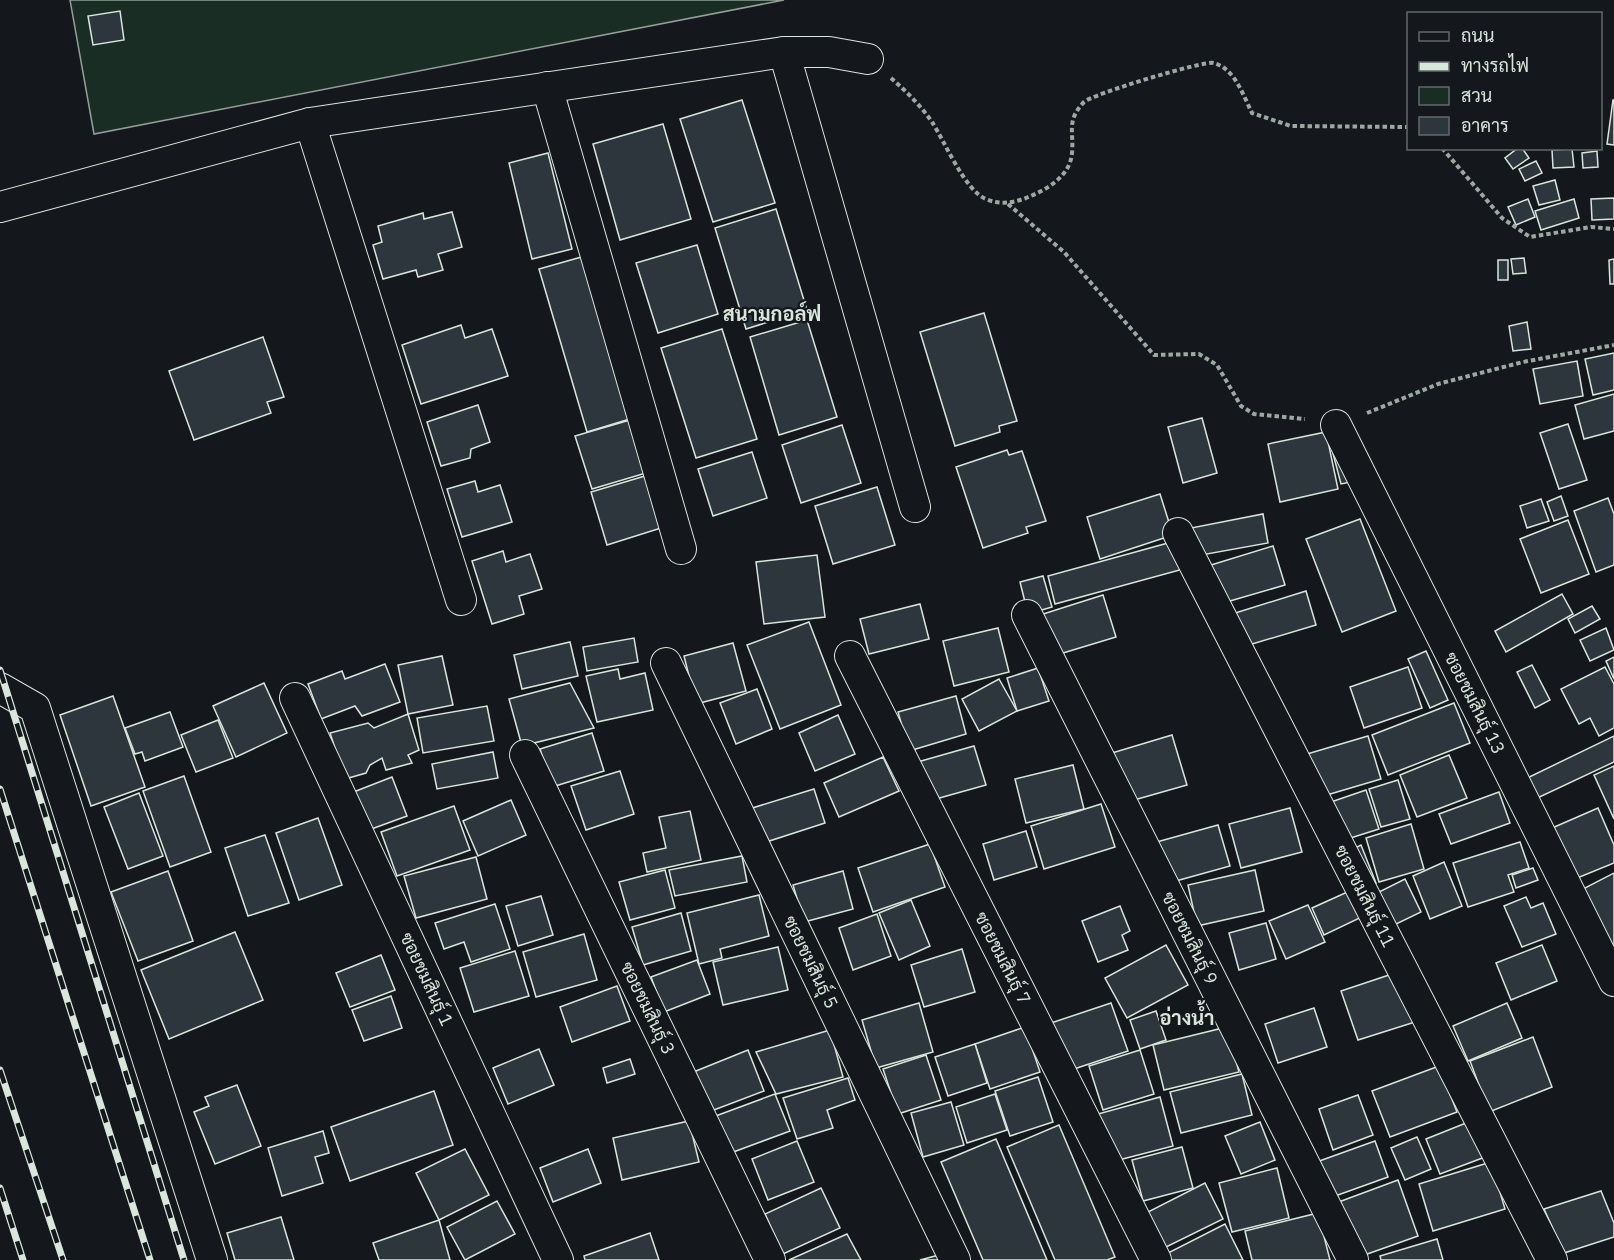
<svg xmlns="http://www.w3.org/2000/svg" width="1614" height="1260" font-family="'IBM Plex Sans',Sarabun,sans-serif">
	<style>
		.green { fill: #1a2d24; stroke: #939e99; stroke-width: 1.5 }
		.building { fill: #2c363c; stroke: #d8e6dc; stroke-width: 1.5 }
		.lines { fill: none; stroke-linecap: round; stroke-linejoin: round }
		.minor-casing { stroke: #d8e6dc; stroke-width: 32 }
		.path { stroke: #9da8a2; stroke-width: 4; stroke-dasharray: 4.5 3; stroke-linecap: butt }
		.minor { stroke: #14181c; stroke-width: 30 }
		.rail-casing { stroke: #d8e6dc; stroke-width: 7 }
		.rail { stroke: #14181c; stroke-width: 4.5; stroke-dasharray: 14; stroke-linecap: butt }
		.labels { text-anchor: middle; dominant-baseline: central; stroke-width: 4.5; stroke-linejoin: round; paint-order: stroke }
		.street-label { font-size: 18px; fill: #d8e6dc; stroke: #14181c }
		.neighbourhood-label { font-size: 20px; font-weight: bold; fill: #d8e6dc; stroke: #14181c }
	</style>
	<rect width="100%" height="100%" fill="#14181c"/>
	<polygon class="green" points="70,0 784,0 94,134"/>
	<g class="building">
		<polygon points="120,11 124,40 93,45 88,16"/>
		<polygon points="742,100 775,203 713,222 680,119"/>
		<polygon points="1613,100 1614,100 1614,145 1607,144"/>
		<polygon points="663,124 691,219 620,240 593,144"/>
		<polygon points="1518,148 1522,148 1529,158 1513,169 1505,158"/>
		<polygon points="1572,149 1574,167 1553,168 1552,150"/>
		<polygon points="1597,151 1598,167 1583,168 1582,153"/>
		<polygon points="548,153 572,249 532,259 509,163"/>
		<polygon points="1536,161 1542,173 1525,181 1519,169"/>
		<polygon points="1555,180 1560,200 1539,205 1533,186"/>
		<polygon points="1614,198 1614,219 1592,220 1591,199"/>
		<polygon points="1528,199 1535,217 1516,225 1508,207"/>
		<polygon points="1574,199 1579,218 1541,230 1535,211"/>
		<polygon points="776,209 807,310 746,329 715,228"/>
		<polygon points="452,212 462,247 438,254 443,270 418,277 416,270 383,279 373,245 382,242 378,226 423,213 424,219"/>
		<polygon points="697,245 718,314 658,333 636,263"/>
		<polygon points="585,256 633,418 587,432 539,269"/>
		<polygon points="1524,258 1526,273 1513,274 1511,259"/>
		<polygon points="1614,259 1614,284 1610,284 1609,260"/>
		<rect x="1498" y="260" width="10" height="20"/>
		<polygon points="984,313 1017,421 999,426 1000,432 955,446 920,332"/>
		<polygon points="807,320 837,417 779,435 750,337"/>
		<polygon points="1527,322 1531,349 1513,351 1509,326"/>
		<polygon points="461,325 465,338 492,329 508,376 421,404 402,345"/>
		<polygon points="722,329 757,439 696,458 661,348"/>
		<polygon points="263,337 284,397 267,402 271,413 194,440 169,371"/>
		<polygon points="1614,353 1614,390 1593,395 1585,359"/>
		<polygon points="1577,361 1583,396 1540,404 1533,369"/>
		<polygon points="1614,394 1614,431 1584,439 1575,405"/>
		<polygon points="478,405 490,442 471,449 470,458 441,466 427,422"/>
		<polygon points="1202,418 1217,473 1183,483 1168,427"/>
		<polygon points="630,420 646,473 592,489 575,436"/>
		<polygon points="1568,424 1587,480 1559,489 1540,433"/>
		<polygon points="842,425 861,483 801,503 782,445"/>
		<polygon points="1326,432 1338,489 1280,502 1268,444"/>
		<polygon points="1330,442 1351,482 1341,484"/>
		<polygon points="1007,450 1009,455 1022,451 1046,521 1026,527 1028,533 983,548 956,467"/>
		<polygon points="752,452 767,498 713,516 698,469"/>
		<polygon points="645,476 661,528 607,545 591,492"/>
		<polygon points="475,481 478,492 500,485 512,522 462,537 447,489"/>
		<polygon points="877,487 895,545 833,564 815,506"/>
		<polygon points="1160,494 1173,535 1100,559 1087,517"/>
		<polygon points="1561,496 1568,516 1554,521 1547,502"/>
		<polygon points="1608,498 1614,514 1614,565 1596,572 1574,511"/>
		<polygon points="1541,499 1549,521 1527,528 1520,506"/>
		<polygon points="1263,514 1268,543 1196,556 1191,528"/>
		<polygon points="1360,519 1396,611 1342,632 1306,539"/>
		<polygon points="1568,520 1589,574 1541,593 1520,539"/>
		<polygon points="1179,540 1187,568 1055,604 1048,576"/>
		<polygon points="1273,546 1285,585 1223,603 1211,565"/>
		<polygon points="503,551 506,562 530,554 542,589 519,596 524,614 492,624 472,561"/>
		<polygon points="817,555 825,617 764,624 756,562"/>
		<polygon points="1043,576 1052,607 1028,614 1020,582"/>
		<polygon points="1306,591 1316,625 1242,647 1232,614"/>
		<polygon points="1562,594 1573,614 1506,652 1495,631"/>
		<polygon points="1103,595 1116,637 1053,656 1040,615"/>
		<polygon points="920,604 929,639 869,654 860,619"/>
		<polygon points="1592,606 1600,619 1575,633 1568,619"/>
		<polygon points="809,622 841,705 780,729 747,645"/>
		<polygon points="998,628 1009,672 954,686 943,641"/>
		<polygon points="1606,628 1614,650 1590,661 1580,640"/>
		<polygon points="634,638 638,662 587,671 583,647"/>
		<polygon points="570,642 578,676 522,689 514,655"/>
		<polygon points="733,643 746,691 696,704 684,656"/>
		<polygon points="1426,651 1448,700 1430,708 1408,659"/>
		<polygon points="442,656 453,705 408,714 398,665"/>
		<polygon points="1614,657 1614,679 1606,661"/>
		<polygon points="385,664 400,702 362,716 355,706 321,719 308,684 342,671 345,679"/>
		<polygon points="1532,665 1550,700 1535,708 1517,672"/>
		<polygon points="1408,667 1422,708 1364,728 1350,687"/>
		<polygon points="1605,667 1614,684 1614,728 1599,736 1590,718 1579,724 1561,689"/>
		<polygon points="1038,668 1049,701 1017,711 1007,678"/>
		<polygon points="618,669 620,679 645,673 653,710 597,722 586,676"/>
		<polygon points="999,679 1017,711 979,731 962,699"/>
		<polygon points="264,683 287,733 236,757 213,706"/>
		<polygon points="570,683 594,728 522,746 509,699"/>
		<polygon points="757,689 772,729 736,744 720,703"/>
		<polygon points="113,696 145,787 91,806 60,715"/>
		<polygon points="956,696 966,734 909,751 898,712"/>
		<polygon points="1454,703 1470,743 1388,775 1372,735"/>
		<polygon points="487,706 494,741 423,753 417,718"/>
		<polygon points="170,712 183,747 145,761 142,752 135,754 125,728"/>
		<polygon points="408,714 419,750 408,755 412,763 386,770 382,758 370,765 366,773 345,779 330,733 368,723 374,728"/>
		<polygon points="838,715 855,754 815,771 799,733"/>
		<polygon points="218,720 233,758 196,772 181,735"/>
		<polygon points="592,733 604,771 552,787 540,749"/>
		<polygon points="1172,735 1187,785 1127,802 1112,753"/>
		<polygon points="1368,736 1381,779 1320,797 1307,754"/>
		<polygon points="1614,736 1614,762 1531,801 1521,781"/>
		<polygon points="974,746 986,785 925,802 914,763"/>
		<polygon points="493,752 498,778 437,789 432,764"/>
		<polygon points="1449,755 1467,798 1417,817 1400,775"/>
		<polygon points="883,757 899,791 839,817 824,783"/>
		<polygon points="1073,765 1084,809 1026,823 1015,779"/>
		<polygon points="1614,766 1614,819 1594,775"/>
		<polygon points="620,771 634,814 586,830 571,786"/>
		<polygon points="184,776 211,852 170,867 143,791"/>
		<polygon points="392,777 407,816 366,831 351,793"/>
		<polygon points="1398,780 1410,819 1381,827 1369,789"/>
		<polygon points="814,789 825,823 760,844 749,809"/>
		<polygon points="1366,790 1379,829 1341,841 1328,803"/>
		<polygon points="1499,792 1510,823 1451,844 1439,814"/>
		<polygon points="139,793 163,856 128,869 104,807"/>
		<polygon points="511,800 526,835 478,856 463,821"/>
		<polygon points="1101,804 1115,847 1044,869 1031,826"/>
		<polygon points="454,806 470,850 397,876 381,832"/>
		<polygon points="1290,808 1302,852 1241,868 1229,824"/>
		<polygon points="1598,808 1614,845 1614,863 1565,883 1543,832"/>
		<polygon points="690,811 701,860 647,872 643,853 666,848 659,817"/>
		<polygon points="318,818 342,885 299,900 276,833"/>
		<polygon points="1411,824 1424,869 1379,882 1366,838"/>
		<polygon points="1218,825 1230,866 1165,884 1153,843"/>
		<polygon points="1026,831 1037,867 994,880 983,844"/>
		<polygon points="265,835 289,903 248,916 225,848"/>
		<polygon points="1520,842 1529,868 1508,875 1514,892 1468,907 1453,863"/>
		<polygon points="930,844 945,887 873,912 858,868"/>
		<polygon points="1361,845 1376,883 1365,884 1351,850"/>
		<polygon points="742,856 747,882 675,896 669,870"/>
		<polygon points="476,857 487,899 416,918 404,876"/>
		<polygon points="1444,862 1462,906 1430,919 1413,876"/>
		<polygon points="1533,868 1538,880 1516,888 1512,875"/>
		<polygon points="665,870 675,908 630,920 619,882"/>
		<polygon points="1255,870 1264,911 1197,926 1188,885"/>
		<polygon points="168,871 193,941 138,961 111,892"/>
		<polygon points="843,871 853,909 804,922 793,885"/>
		<polygon points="1614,873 1614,955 1581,890"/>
		<polygon points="1405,879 1421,912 1392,926 1375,894"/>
		<polygon points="1354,889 1366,915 1324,935 1312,908"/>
		<polygon points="759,895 769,936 720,949 722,958 699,964 687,913"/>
		<polygon points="541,896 553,935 518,946 506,906"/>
		<polygon points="1526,897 1531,908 1543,903 1556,934 1522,947 1504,906"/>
		<polygon points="911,900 930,946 899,960 879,913"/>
		<polygon points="495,904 510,949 471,962 464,942 444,949 435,923"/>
		<polygon points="1308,905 1325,942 1286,959 1269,921"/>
		<polygon points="1120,906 1130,931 1122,935 1128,950 1098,962 1082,921"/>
		<polygon points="681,913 691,951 643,965 632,927"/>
		<polygon points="877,914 891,956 853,970 839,928"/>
		<polygon points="1266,923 1276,959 1239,970 1229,933"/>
		<polygon points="235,932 263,1000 169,1039 141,970"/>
		<polygon points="584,934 597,980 536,997 523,952"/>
		<polygon points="1166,945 1188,985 1127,1018 1105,978"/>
		<polygon points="1542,945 1557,981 1511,1000 1496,963"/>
		<polygon points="778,947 788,990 723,1005 713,962"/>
		<polygon points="962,949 975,992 924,1007 911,965"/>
		<polygon points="515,951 529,996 474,1012 460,968"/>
		<polygon points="381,955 395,990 350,1007 336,973"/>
		<polygon points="697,960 710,994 664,1012 651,977"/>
		<polygon points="1398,972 1415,1022 1358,1040 1341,991"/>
		<polygon points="617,986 630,1021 572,1042 560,1007"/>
		<polygon points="391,996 402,1028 364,1041 352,1010"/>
		<polygon points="919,1003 933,1052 876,1068 862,1020"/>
		<polygon points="1111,1003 1128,1051 1065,1072 1048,1024"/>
		<polygon points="1507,1003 1522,1038 1468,1061 1453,1026"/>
		<polygon points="1314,1008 1327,1047 1278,1063 1265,1024"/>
		<polygon points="1156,1011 1166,1040 1140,1049 1130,1020"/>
		<polygon points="1025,1027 1040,1072 990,1089 975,1044"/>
		<polygon points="1227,1027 1239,1072 1164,1090 1153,1045"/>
		<polygon points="830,1030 843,1077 776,1094 756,1052"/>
		<polygon points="1533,1037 1552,1087 1489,1112 1470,1061"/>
		<polygon points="975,1044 987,1083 948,1096 935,1057"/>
		<polygon points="539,1049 554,1085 508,1104 493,1068"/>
		<polygon points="748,1050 764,1091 706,1113 691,1073"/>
		<polygon points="1140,1050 1154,1094 1103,1110 1089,1066"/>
		<polygon points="926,1055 941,1100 898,1114 883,1069"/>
		<polygon points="630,1059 635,1074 607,1083 603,1068"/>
		<polygon points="1439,1066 1457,1112 1390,1137 1372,1091"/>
		<polygon points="1242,1074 1252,1115 1181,1133 1170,1092"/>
		<polygon points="1038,1077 1053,1122 1010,1136 995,1091"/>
		<polygon points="848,1078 855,1100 827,1110 833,1128 797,1139 783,1098"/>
		<polygon points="237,1085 261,1146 215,1164 194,1112 209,1106 205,1097"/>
		<polygon points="434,1091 453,1145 350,1181 331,1127"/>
		<polygon points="775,1094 790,1131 728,1154 713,1117"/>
		<polygon points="995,1094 1007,1130 967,1143 956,1107"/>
		<polygon points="1358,1095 1373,1135 1333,1150 1319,1109"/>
		<polygon points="1160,1097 1173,1146 1111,1162 1098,1114"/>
		<polygon points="951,1102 964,1145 923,1157 911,1113"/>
		<polygon points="689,1121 699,1162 622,1180 613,1138"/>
		<polygon points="1471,1121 1485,1157 1440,1174 1426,1139"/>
		<polygon points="1260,1122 1275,1160 1241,1174 1225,1136"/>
		<polygon points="1059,1125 1115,1257 1107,1260 1055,1260 1007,1147"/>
		<polygon points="323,1131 329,1153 315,1157 323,1183 282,1196 268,1148"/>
		<polygon points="1417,1137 1431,1169 1405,1180 1391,1148"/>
		<polygon points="996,1139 1047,1260 983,1260 941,1162"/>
		<polygon points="797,1141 814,1182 768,1200 752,1159"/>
		<polygon points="1375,1141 1388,1177 1324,1200 1311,1164"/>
		<polygon points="1182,1147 1193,1188 1143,1201 1132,1160"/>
		<polygon points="465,1149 489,1195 439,1220 416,1173"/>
		<polygon points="588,1149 601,1183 553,1202 540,1168"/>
		<polygon points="1491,1162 1505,1209 1433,1231 1419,1184"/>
		<polygon points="1277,1168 1289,1218 1232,1232 1219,1183"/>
		<polygon points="1398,1180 1418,1236 1356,1258 1336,1203"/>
		<polygon points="1205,1183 1223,1219 1160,1250 1142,1215"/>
		<polygon points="821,1188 840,1228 783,1254 765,1214"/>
		<polygon points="1601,1191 1614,1223 1614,1237 1564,1253 1544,1209"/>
		<polygon points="497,1201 515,1234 465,1260 447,1227"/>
		<polygon points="1318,1213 1330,1260 1252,1260 1245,1231"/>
		<polygon points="281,1217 294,1260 235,1260 227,1233"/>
		<polygon points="439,1220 450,1260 379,1260 373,1243"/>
		<polygon points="1225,1224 1243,1260 1169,1260 1166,1254"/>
		<polygon points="650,1233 659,1260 585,1260 584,1256"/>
		<polygon points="847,1234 861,1260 789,1260"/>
		<polygon points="1437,1239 1443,1260 1381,1260 1380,1256"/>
		<polygon points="939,1255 940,1260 920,1260"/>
	</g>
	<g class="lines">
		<defs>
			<g id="minor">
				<polyline points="784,52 915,507"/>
				<polyline points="547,87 681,549"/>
				<polyline points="310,123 461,600"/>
				<polyline points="0,207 310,123 784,52 829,52 868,59"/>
				<polyline points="1336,425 1614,981"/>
				<polyline points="1178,533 1552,1260"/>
				<polyline points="1027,615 1353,1260"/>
				<polyline points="850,656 1156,1260"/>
				<polyline points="666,663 955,1260"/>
				<polyline points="0,688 35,708 212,1260"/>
				<polyline points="295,698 558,1260"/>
				<polyline points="525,755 770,1260"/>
			</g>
		</defs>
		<use href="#minor" class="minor-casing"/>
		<g class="path">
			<path d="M891,78C906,91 921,106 932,122C944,140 965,191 986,199C1000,205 1012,203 1026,198C1046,190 1070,177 1072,153C1074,131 1066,121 1084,102C1090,95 1204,60 1214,63C1235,69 1243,95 1252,113L1291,126L1408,127"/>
			<polyline points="1442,148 1502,218 1530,237 1591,227 1614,229"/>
			<polyline points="1008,204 1064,252 1154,355 1199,354 1217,365 1241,406 1254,414 1305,419"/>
			<polyline points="1367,413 1438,384 1523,362 1614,345"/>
		</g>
		<use href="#minor" class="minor"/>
		<defs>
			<g id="rail">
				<polyline points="0,670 184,1260"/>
				<polyline points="0,789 150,1260"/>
				<polyline points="0,1070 63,1260"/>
				<polyline points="0,1188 23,1260"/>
			</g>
		</defs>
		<use href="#rail" class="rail-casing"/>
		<use href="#rail" class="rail"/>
	</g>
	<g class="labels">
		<g class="street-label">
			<text transform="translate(1475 703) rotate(63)">ซอยชมสินธุ์ 13</text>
			<text transform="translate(1365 896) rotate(63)">ซอยชมสินธุ์ 11</text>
			<text transform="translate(1190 938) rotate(63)">ซอยชมสินธุ์ 9</text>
			<text transform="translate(1003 958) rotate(63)">ซอยชมสินธุ์ 7</text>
			<text transform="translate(811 962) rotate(64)">ซอยชมสินธุ์ 5</text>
			<text transform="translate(427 979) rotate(65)">ซอยชมสินธุ์ 1</text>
			<text transform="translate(648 1008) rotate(64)">ซอยชมสินธุ์ 3</text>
		</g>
		<g class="neighbourhood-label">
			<text x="772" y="313">สนามกอล์ฟ</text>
			<text x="1187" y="1017">อ่างน้ำ</text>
		</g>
	</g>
	<rect x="1407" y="12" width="195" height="138" fill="#14181c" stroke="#626a69" stroke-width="1.5"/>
	<rect x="1419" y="32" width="30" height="9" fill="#14181c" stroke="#626a69" stroke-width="1.5"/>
	<text x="1461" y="42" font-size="18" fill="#d8e6dc">ถนน</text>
	<rect x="1419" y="62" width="30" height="9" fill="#d8e6dc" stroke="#626a69" stroke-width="1.5"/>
	<text x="1461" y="72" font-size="18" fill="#d8e6dc">ทางรถไฟ</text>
	<rect x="1419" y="87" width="30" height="18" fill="#1a2d24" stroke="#626a69" stroke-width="1.5"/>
	<text x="1461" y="102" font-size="18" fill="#d8e6dc">สวน</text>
	<rect x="1419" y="117" width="30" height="18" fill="#2c363c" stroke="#626a69" stroke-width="1.5"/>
	<text x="1461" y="132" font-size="18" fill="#d8e6dc">อาคาร</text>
</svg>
